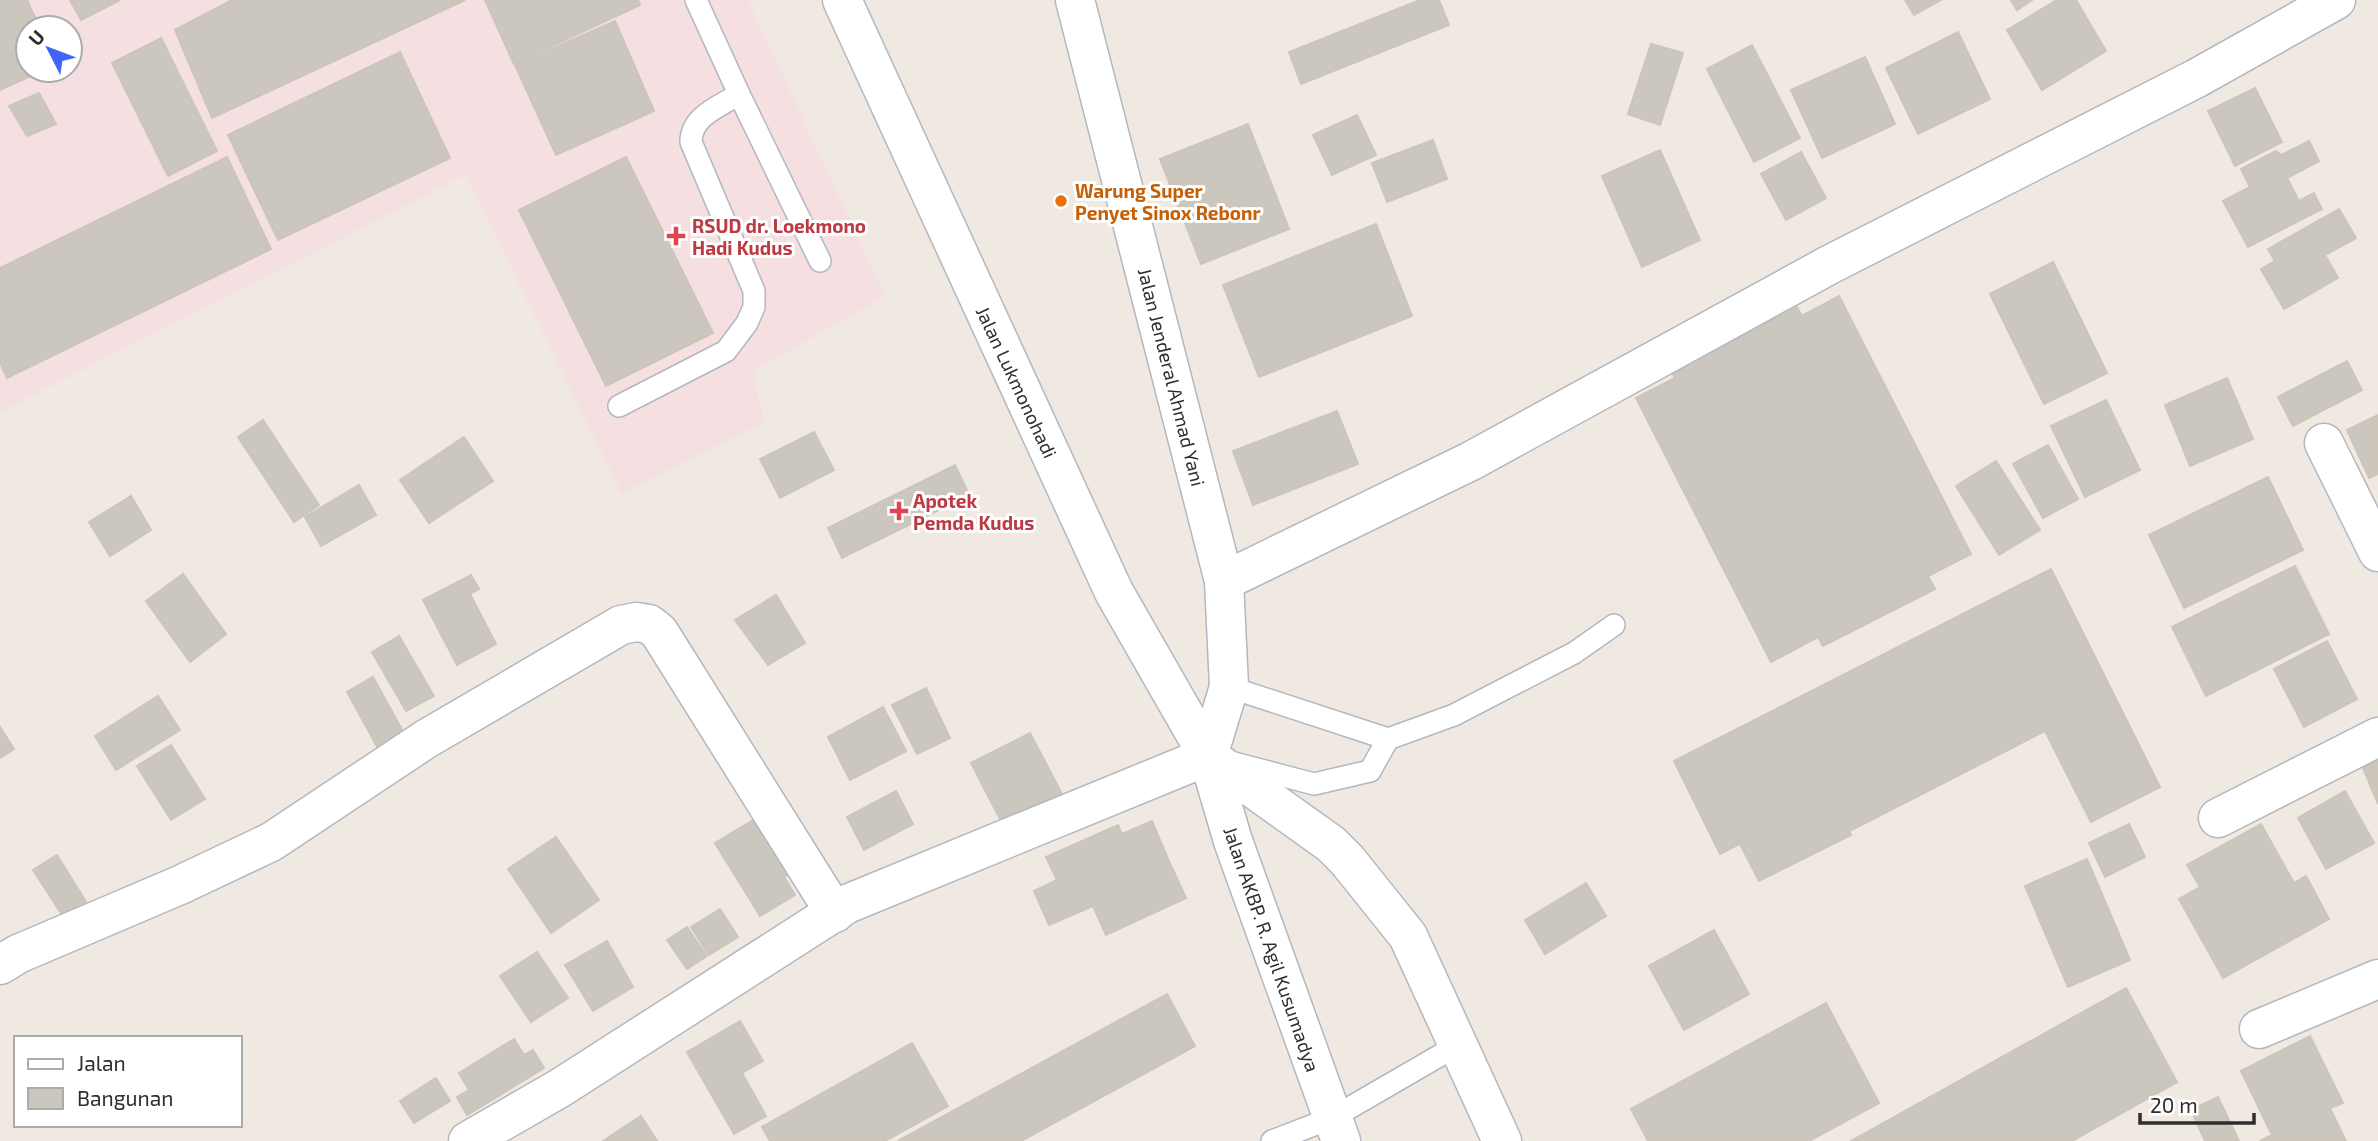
<svg xmlns="http://www.w3.org/2000/svg" width="2378" height="1141" font-family="'Exo 2',sans-serif">
	<style>
		.medical { fill: #f5dfe0; fill-rule: evenodd }
		.building { fill: #cbc7bf; stroke: #cbc5ba; stroke-width: 2 }
		.lines { fill: none; stroke-linecap: round; stroke-linejoin: round }
		.lane-casing { stroke: #b4b7c1; stroke-width: 24 }
		.street-casing { stroke: #b4b7c1; stroke-width: 41 }
		.secondary-casing { stroke: #b4b7c1; stroke-width: 41 }
		.lane { stroke: #fff; stroke-width: 21 }
		.street { stroke: #fff; stroke-width: 38 }
		.secondary { stroke: #fff; stroke-width: 38 }
		.food-dot { fill: #e8710a; stroke: #fff; stroke-width: 2.5 }
		.health-dot { fill: #e0444e; stroke: #fff; stroke-width: 2.5 }
		.labels { text-anchor: middle; dominant-baseline: central; stroke-width: 6; stroke-linejoin: round; paint-order: stroke }
		.food-label { font-size: 19px; font-weight: bold; fill: #c56008; stroke: #fff; text-anchor: start }
		.health-label { font-size: 19px; font-weight: bold; fill: #be3a42; stroke: #fff; text-anchor: start }
		.street-label { font-size: 19px; fill: #2e2e2e; stroke: #fff }
	</style>
	<rect width="100%" height="100%" fill="#efe9e1"/>
	<path class="medical" d="M0,0H748L885,296L753,371L764,422L622,493L465,175L0,412ZM28,28H70V70H28Z"/>
	<g class="building">
		<polygon points="0,0 27,0 40,28 28,28 28,70 44,70 0,90"/>
		<polygon points="70,0 120,0 81,20"/>
		<polygon points="232,0 465,0 212,118 175,30"/>
		<polygon points="485,0 638,0 640,5 514,64"/>
		<polygon points="1420,0 1439,0 1449,25 1301,84 1289,52"/>
		<polygon points="1905,0 1941,0 1914,15"/>
		<polygon points="2011,0 2032,0 2017,10"/>
		<polygon points="2057,0 2076,0 2106,51 2042,90 2007,30"/>
		<polygon points="615,21 654,111 556,155 515,65"/>
		<polygon points="1958,32 1990,99 1918,134 1886,68"/>
		<polygon points="161,38 217,151 168,176 112,63"/>
		<polygon points="1651,44 1683,53 1660,125 1628,114"/>
		<polygon points="1752,45 1800,138 1754,162 1707,69"/>
		<polygon points="400,52 450,158 278,240 228,135"/>
		<polygon points="1865,57 1895,124 1822,158 1791,90"/>
		<polygon points="2255,88 2282,142 2235,166 2208,111"/>
		<polygon points="39,93 56,124 27,136 9,106"/>
		<polygon points="1357,115 1376,155 1332,175 1313,135"/>
		<polygon points="1248,124 1289,229 1201,264 1160,159"/>
		<polygon points="1433,140 1447,179 1387,202 1372,163"/>
		<polygon points="2309,141 2319,161 2287,178 2299,201 2314,193 2322,209 2248,247 2223,201 2250,187 2241,169 2276,151 2281,155"/>
		<polygon points="1660,150 1700,240 1642,267 1602,176"/>
		<polygon points="1801,152 1826,198 1786,220 1761,174"/>
		<polygon points="227,157 271,249 7,378 0,363 0,268"/>
		<polygon points="626,157 713,333 606,386 519,210"/>
		<polygon points="2339,209 2356,238 2325,255 2338,278 2284,309 2261,269 2275,261 2268,249"/>
		<polygon points="1376,224 1412,316 1259,377 1223,285"/>
		<polygon points="2053,262 2107,373 2044,404 1990,294"/>
		<polygon points="1839,296 1971,554 1928,576 1935,589 1823,646 1818,637 1771,662 1636,398 1675,378 1672,372 1797,307 1802,316"/>
		<polygon points="2347,361 2362,390 2293,426 2278,397"/>
		<polygon points="2227,378 2253,439 2190,466 2165,405"/>
		<polygon points="2106,400 2140,470 2085,497 2051,426"/>
		<polygon points="1337,411 1358,464 1253,505 1233,451"/>
		<polygon points="2378,415 2378,474 2369,478 2347,430"/>
		<polygon points="263,420 319,505 294,522 238,437"/>
		<polygon points="814,432 834,470 780,498 760,459"/>
		<polygon points="464,437 493,481 429,523 400,480"/>
		<polygon points="2048,445 2078,499 2043,518 2013,464"/>
		<polygon points="1996,461 2040,530 1999,555 1956,486"/>
		<polygon points="955,465 969,495 842,558 828,528"/>
		<polygon points="2268,477 2303,550 2184,608 2149,535"/>
		<polygon points="359,485 376,515 321,546 305,517"/>
		<polygon points="131,496 151,530 110,556 89,522"/>
		<polygon points="2295,566 2329,634 2206,696 2172,627"/>
		<polygon points="2051,569 2160,787 2091,822 2045,731 1850,831 1833,797 1720,854 1674,761"/>
		<polygon points="183,574 226,634 190,662 146,601"/>
		<polygon points="471,575 479,589 470,594 496,644 457,665 423,600"/>
		<polygon points="776,595 805,643 768,665 735,620"/>
		<polygon points="399,636 434,696 406,711 372,652"/>
		<polygon points="2327,641 2357,699 2304,727 2274,669"/>
		<polygon points="373,677 405,735 379,750 347,692"/>
		<polygon points="926,688 950,738 917,754 892,705"/>
		<polygon points="158,696 180,730 116,770 95,736"/>
		<polygon points="883,707 906,751 850,780 828,737"/>
		<polygon points="0,727 14,749 0,758"/>
		<polygon points="1030,733 1062,794 1003,825 971,763"/>
		<polygon points="171,745 205,799 171,820 137,766"/>
		<polygon points="2378,750 2378,804 2359,758"/>
		<polygon points="896,791 913,824 864,850 847,817"/>
		<polygon points="2345,791 2374,843 2326,869 2298,818"/>
		<polygon points="1833,797 1851,835 1759,881 1740,844"/>
		<polygon points="763,814 797,869 784,877 795,895 760,916 715,843"/>
		<polygon points="1152,821 1168,859 1139,873 1122,834"/>
		<polygon points="2129,824 2145,857 2105,877 2089,843"/>
		<polygon points="2261,824 2294,883 2306,876 2329,919 2223,978 2179,899 2200,887 2187,865"/>
		<polygon points="1118,825 1139,873 1168,859 1186,898 1106,935 1093,906 1049,925 1034,891 1057,880 1046,857"/>
		<polygon points="556,837 599,900 551,933 508,869"/>
		<polygon points="57,855 91,910 68,924 33,870"/>
		<polygon points="2087,859 2130,960 2068,987 2025,886"/>
		<polygon points="1586,883 1606,916 1545,954 1525,920"/>
		<polygon points="720,909 738,937 709,955 691,927"/>
		<polygon points="687,927 707,956 687,969 667,940"/>
		<polygon points="1714,930 1749,994 1684,1030 1649,966"/>
		<polygon points="607,941 633,987 593,1011 565,965"/>
		<polygon points="537,952 568,998 531,1022 500,976"/>
		<polygon points="2126,988 2177,1082 2072,1141 1851,1141"/>
		<polygon points="1167,994 1195,1046 1021,1141 898,1141"/>
		<polygon points="1826,1003 1879,1103 1809,1141 1648,1141 1631,1109"/>
		<polygon points="740,1021 763,1061 742,1073 766,1116 734,1134 687,1052"/>
		<polygon points="2310,1036 2343,1103 2330,1108 2346,1141 2260,1141 2272,1135 2241,1071"/>
		<polygon points="514,1039 524,1055 533,1050 544,1068 467,1115 457,1097 469,1090 459,1073"/>
		<polygon points="912,1043 948,1106 885,1141 770,1141 762,1127"/>
		<polygon points="436,1078 450,1101 414,1123 400,1101"/>
		<polygon points="2218,1097 2239,1141 2205,1141 2191,1110"/>
		<polygon points="641,1116 657,1141 603,1141"/>
	</g>
	<g class="lines">
		<defs>
			<g id="lane">
				<polyline points="696,0 739,94 820,261"/>
				<path d="M619,406L726,351L747,323L754,307V291L691,142C691,116 719,107 739,94"/>
				<polyline points="1229,687 1388,739 1454,715 1574,653 1614,625"/>
				<polyline points="1234,763 1314,784 1370,771 1388,739"/>
				<polyline points="1272,1141 1332,1118 1458,1045"/>
			</g>
			<g id="street">
				<polyline points="2324,443 2378,552"/>
				<polyline points="1224,581 1471,461 1829,265 2197,78 2336,0"/>
				<polyline points="2218,818 2378,737"/>
				<polyline points="0,965 18,954 180,885 271,842 426,739 621,625 636,622 649,624 659,632 835,913"/>
				<polyline points="2259,1029 2378,979"/>
				<polyline points="468,1141 560,1088 847,904 1208,756 1331,844 1347,860 1408,936 1502,1141"/>
			</g>
			<g id="secondary">
				<polyline points="842,0 1114,592 1208,756 1233,841 1341,1141"/>
				<polyline points="1075,0 1224,581 1229,687 1208,756"/>
			</g>
		</defs>
		<use href="#lane" class="lane-casing"/>
		<use href="#street" class="street-casing"/>
		<use href="#secondary" class="secondary-casing"/>
		<use href="#lane" class="lane"/>
		<use href="#street" class="street"/>
		<use href="#secondary" class="secondary"/>
	</g>
	<circle class="food-dot" cx="1061" cy="201" r="7"/>
	<g class="health-dot">
		<path d="M672.5 225.5h7v7h7v7h-7v7h-7v-7h-7v-7h7z"/>
		<path d="M895.5 500.5h7v7h7v7h-7v7h-7v-7h-7v-7h7z"/>
	</g>
	<g class="labels">
		<g class="food-label">
			<text x="1075" y="190">Warung Super<tspan x="1075" dy="22">Penyet Sinox Rebonr</tspan></text>
		</g>
		<g class="health-label">
			<text x="692" y="225">RSUD dr. Loekmono<tspan x="692" dy="22">Hadi Kudus</tspan></text>
			<text x="913" y="500">Apotek<tspan x="913" dy="22">Pemda Kudus</tspan></text>
		</g>
		<g class="street-label">
			<text transform="translate(1172 377) rotate(76)">Jalan Jenderal Ahmad Yani</text>
			<text transform="translate(1017 382) rotate(65)">Jalan Lukmonohadi</text>
			<text transform="translate(1272 949) rotate(71)">Jalan AKBP. R. Agil Kusumadya</text>
		</g>
	</g>
	<rect x="14" y="1036" width="228" height="91" fill="#ffffff" stroke="#ababab" stroke-width="2"/>
	<rect x="28" y="1059" width="35" height="10" fill="#ffffff" stroke="#ababab" stroke-width="2"/>
	<text x="77" y="1071" font-size="21" fill="#2e2e2e">Jalan</text>
	<rect x="28" y="1088" width="35" height="21" fill="#cbc7bf" stroke="#ababab" stroke-width="2"/>
	<text x="77" y="1106" font-size="21" fill="#2e2e2e">Bangunan</text>
	<g transform="translate(49 49) rotate(312)"><circle r="33" fill="#ffffff" stroke="#ababab" stroke-width="2"/>
	<path d="M0-5L12 26L0 18L-12 26Z" fill="#4264fb"/>
	<text y="-10" font-size="19" font-weight="bold" text-anchor="middle" fill="#2e2e2e">U</text>
	</g>
	<path d="M2140 1113v10h114v-10" fill="none" stroke="#2e2e2e" stroke-width="3.5"/>
	<text x="2150" y="1113" font-size="21" fill="#2e2e2e" stroke="#ffffff" stroke-width="5" paint-order="stroke">20 m</text>
</svg>
